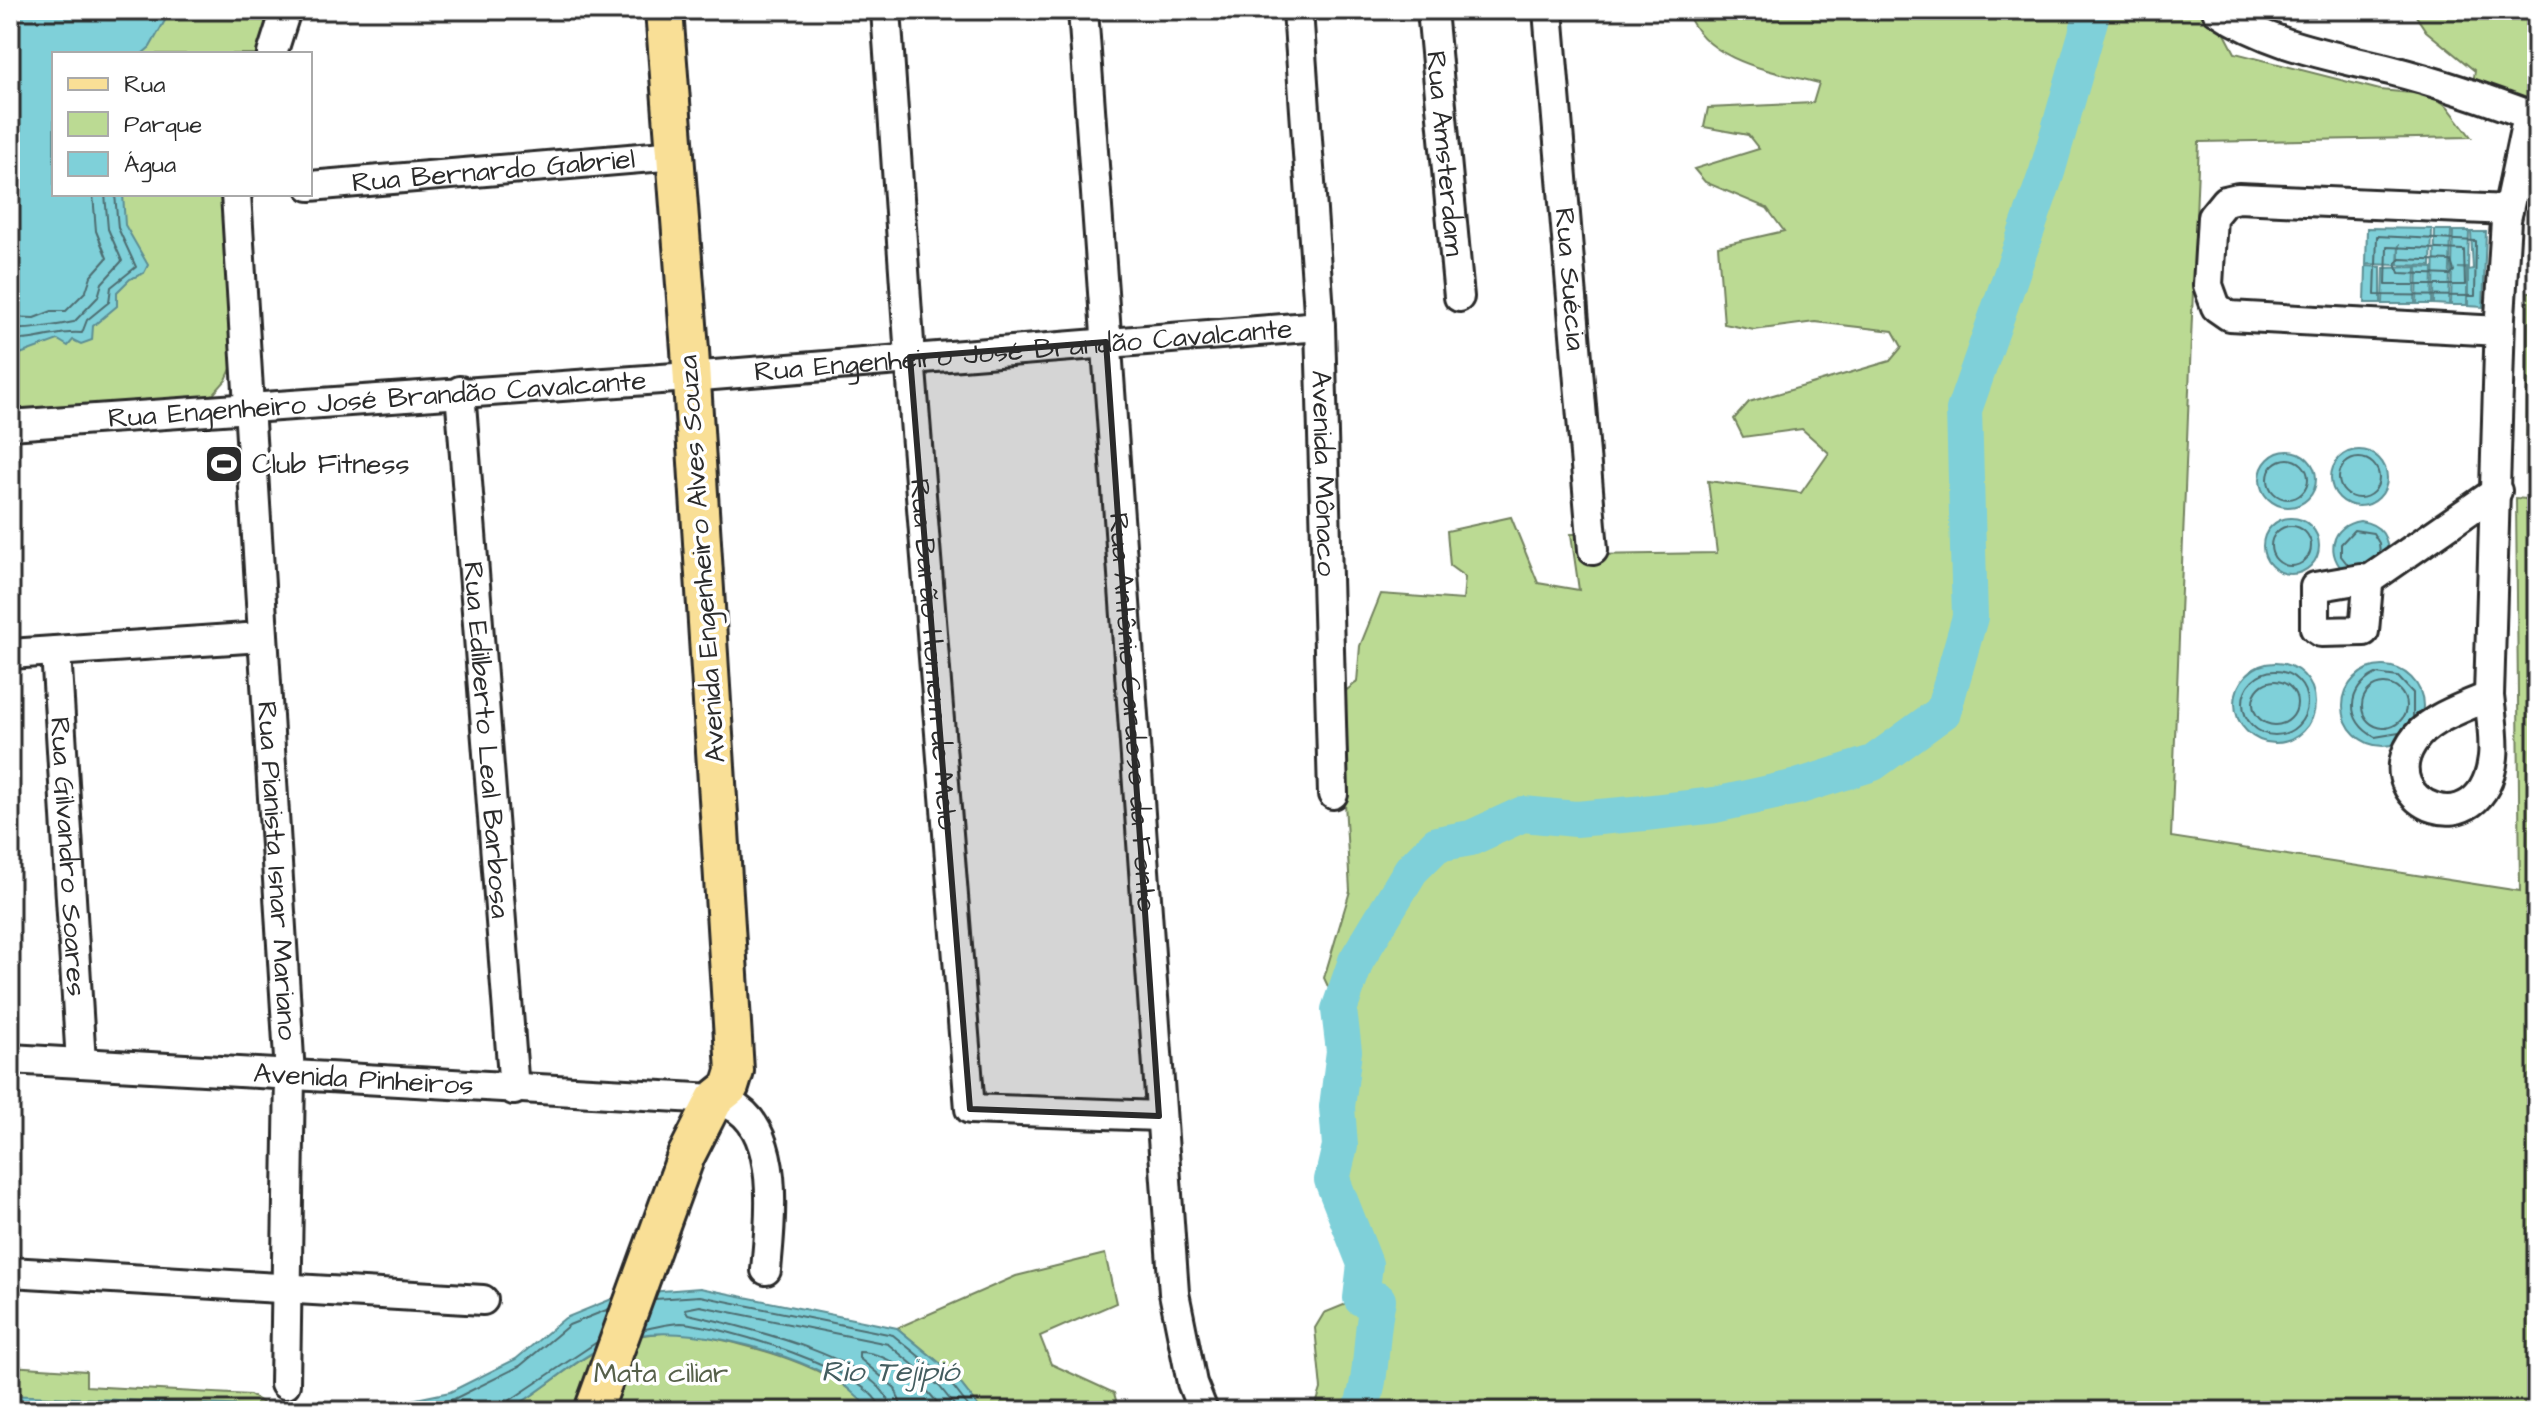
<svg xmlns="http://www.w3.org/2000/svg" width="2547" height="1421" font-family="'Architects Daughter',sans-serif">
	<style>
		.green { fill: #bbda93; stroke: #73825f; stroke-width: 2 }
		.water { fill: #7fd0d9; stroke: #5d8e93; stroke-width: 2 }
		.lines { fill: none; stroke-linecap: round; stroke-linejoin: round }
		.shore { stroke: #4d6d71; stroke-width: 2 }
		.river { stroke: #7fd0d9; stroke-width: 36 }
		.minor-casing { stroke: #2b2b2b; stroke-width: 34 }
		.major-casing { stroke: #2b2b2b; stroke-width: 42 }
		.minor { stroke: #fff; stroke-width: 28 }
		.major { stroke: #f9df96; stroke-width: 36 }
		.marked { fill: #2b2b2b; fill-opacity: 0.2; stroke: #2b2b2b; stroke-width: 6; stroke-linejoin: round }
		.labels { text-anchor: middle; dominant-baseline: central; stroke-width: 7; stroke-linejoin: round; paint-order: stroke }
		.street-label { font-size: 28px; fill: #2b2b2b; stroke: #fff }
		.poi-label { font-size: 28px; fill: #2b2b2b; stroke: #fff; text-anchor: start }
		.park-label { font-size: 28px; fill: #56604a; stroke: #fff }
		.water-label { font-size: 30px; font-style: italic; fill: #445d5f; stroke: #fff }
	</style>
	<rect width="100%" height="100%" fill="#fff"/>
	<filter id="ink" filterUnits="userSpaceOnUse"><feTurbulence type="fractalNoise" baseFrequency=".0125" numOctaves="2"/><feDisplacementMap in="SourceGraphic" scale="16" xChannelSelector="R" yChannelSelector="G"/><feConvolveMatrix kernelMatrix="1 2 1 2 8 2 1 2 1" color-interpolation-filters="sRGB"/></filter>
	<g filter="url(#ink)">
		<g class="green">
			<polygon points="10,10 277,10 264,54 54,54 54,194 229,194 234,362 226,380 209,399 10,414"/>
			<path d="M1686,10H2250L2253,21L2225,34L2235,53L2380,90L2432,95L2448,107L2471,137L2199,142L2171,837L2520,891L2516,498L2537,500V1411H1314L1321,1389L1315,1328L1324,1313L1361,1298L1365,1264L1332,1180L1340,1146L1337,1107L1344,1051L1339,1010L1324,978L1350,891L1339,696L1357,682L1360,646L1381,594L1463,600L1465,577L1450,566L1447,531L1511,517L1538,583L1579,590L1571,534H1584L1588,555L1717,553L1708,481L1801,493L1829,453L1802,429L1743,437L1734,419L1749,402L1890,361L1902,347L1893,331L1815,322L1754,330L1724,324L1718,246L1784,231L1767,208L1705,182L1694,169L1759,149L1748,135L1704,127L1708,108L1813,103L1819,83C1771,71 1705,62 1686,10Z"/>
			<polygon points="2412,10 2537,10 2537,103 2498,103 2472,89 2475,71 2426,31"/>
			<polygon points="2528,292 2537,292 2537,485 2526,485"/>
			<polygon points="1105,1254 1116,1303 1040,1336 1051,1364 1114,1393 1119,1411 982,1411 953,1374 897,1328 1016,1276"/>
			<path d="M681,1331C750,1346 824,1360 876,1411H737L681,1406L669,1411H507C544,1391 573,1360 612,1343C631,1334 660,1334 681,1331Z"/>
			<polygon points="10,1366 86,1371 86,1386 250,1395 264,1404 262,1411 10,1407"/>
		</g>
		<g class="water">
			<polygon points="10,10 175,12 167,17 150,47 142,54 54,54 54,194 123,194 125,225 148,265 144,273 130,279 117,292 117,306 93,326 92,340 81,344 73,340 68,346 58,340 20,354 10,344"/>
			<polygon points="2367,228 2432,229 2431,266 2399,265 2399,244 2398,265 2366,264"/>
			<polygon points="2435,230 2451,230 2449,305 2434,304"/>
			<polygon points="2453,231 2469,231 2468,268 2458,268 2467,269 2467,305 2451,305"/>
			<polygon points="2471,232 2486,232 2483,307 2468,306 2468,270 2473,269"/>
			<polygon points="2366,266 2381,267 2381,303 2365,303"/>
			<polygon points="2416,267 2415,304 2383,304 2384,268"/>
			<polygon points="2418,267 2433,268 2432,304 2417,304"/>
			<circle cx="2359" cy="478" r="28"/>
			<circle cx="2288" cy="479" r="28"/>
			<circle cx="2291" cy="546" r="28"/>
			<path d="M2360,521C2381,524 2391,538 2386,559L2347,574C2324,555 2331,525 2360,521Z"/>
			<circle cx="2275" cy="703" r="40"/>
			<circle cx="2383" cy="706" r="40"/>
			<path d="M700,1288L897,1328L953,1374L982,1411C954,1411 904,1417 879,1411C864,1408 849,1386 835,1379C782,1349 671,1318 613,1342C574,1359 544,1391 507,1411H10V1395L358,1411L450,1392L516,1359L565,1318L624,1294Z"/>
		</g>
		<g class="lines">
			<g class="shore">
				<polygon points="2377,236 2476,241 2475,296 2375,295"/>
				<polygon points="2387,247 2464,250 2465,285 2386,285"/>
				<polygon points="2400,259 2451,261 2454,271 2450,275 2399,273 2396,263"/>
				<polyline points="10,317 34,318 52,311 66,311 86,291 91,276 107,258 96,231 93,194"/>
				<path d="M10,329C32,330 52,326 74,322L98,297L102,283L122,261L108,229L105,194"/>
				<path d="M10,339C37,343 57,330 82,333L87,320L109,302L111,287L136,267L118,228L115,194"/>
				<circle cx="2359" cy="478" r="20"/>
				<circle cx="2288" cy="479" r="20"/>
				<circle cx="2291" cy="546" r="20"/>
				<polyline points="2348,565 2341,556 2341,544 2354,530 2373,533 2379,543 2380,553"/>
				<circle cx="2275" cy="703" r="32"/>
				<circle cx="2275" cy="703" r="22"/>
				<circle cx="2384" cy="706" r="22"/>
				<path d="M2399,733L2375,737C2345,722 2346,688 2376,674L2398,677L2413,693V718"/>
				<polyline points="655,1299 700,1296 893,1335 948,1380 972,1411"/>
				<path d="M644,1329C656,1327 670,1323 681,1323C718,1325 876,1371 881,1411"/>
				<polyline points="10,1403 183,1411"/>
				<polyline points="396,1411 454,1399 520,1366 569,1325 609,1309"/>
				<polyline points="505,1411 509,1401 597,1342"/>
				<path d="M891,1411C888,1358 730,1324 688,1314L685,1309L700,1306L888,1344L940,1387L959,1411"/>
				<path d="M903,1411L895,1388L859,1358V1352C892,1352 925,1386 944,1411"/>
			</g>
			<path class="river" d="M1360,1411C1374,1376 1369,1337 1378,1300L1361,1298L1365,1264L1332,1180L1340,1146L1337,1107L1344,1051L1339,1010L1356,961L1411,870L1437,844L1471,838L1523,814L1576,819L1645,813L1715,805L1797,787L1873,763L1943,712L1970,617L1964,410L2047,172L2093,10"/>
			<defs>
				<g id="minor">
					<path id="s1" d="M886,10L910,357L970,1109L1159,1116"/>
					<path id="s2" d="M1083,10L1174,1293L1192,1383L1203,1411"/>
					<path id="s3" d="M1298,10L1320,326L1333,794"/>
					<path id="s4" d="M1432,10L1459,297"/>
					<path id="s5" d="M1548,10L1593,550"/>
					<path d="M2217,10C2270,46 2330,55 2390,70C2440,83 2490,100 2537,118"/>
					<polyline points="272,54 286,10"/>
					<path id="s6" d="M310,186L676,155"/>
					<path id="s7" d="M236,194L290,1075L285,1384"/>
					<polyline points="2499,331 2229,316 2216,307 2208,285 2212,217 2225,201 2238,198 2508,210"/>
					<path id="s8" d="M460,391L514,1090"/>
					<path id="s9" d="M10,425L689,377L1320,326"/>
					<polygon points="2361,579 2368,585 2364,631 2321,632 2315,628 2315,587"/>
					<polyline points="2366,582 2497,491"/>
					<path id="s10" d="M56,651L81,1063"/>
					<polyline points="10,654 261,637"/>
					<polyline points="2489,696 2500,317 2506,220 2528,115"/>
					<path d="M2489,696C2491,716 2495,738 2493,757C2483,850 2373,804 2412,743C2427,718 2464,708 2489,696Z"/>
					<path id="s11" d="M10,1059L715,1099C722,1102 732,1105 738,1109C781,1139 770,1225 766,1270"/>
					<polyline points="10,1272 483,1300"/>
				</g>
				<polyline id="major" points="593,1411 686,1156 715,1099 730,1087 735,1071 690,350 664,10"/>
			</defs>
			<use href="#minor" class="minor-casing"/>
			<use href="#major" class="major-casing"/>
			<use href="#minor" class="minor"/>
			<use href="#major" class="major"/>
		</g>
	</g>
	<path class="marked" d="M1106,342L1159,1116L970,1109L910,357Z"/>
	<defs>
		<symbol id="stadium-square" viewBox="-11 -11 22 22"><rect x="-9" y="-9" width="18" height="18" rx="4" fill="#2b2b2b" stroke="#fff"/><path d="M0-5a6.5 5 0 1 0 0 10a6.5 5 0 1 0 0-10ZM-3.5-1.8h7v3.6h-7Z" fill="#fff"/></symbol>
	</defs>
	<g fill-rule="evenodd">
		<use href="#stadium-square" x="202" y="442" width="44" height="44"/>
	</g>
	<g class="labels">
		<g class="street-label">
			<text stroke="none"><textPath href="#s4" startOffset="144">Rua Amsterdam</textPath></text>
			<text stroke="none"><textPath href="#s6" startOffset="184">Rua Bernardo Gabriel</textPath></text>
			<text stroke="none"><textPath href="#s5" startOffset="270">Rua Suécia</textPath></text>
			<text stroke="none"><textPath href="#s9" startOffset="1016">Rua Engenheiro José Brandão Cavalcante</textPath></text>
			<text stroke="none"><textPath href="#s9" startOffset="368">Rua Engenheiro José Brandão Cavalcante</textPath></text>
			<text stroke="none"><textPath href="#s3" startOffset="464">Avenida Mônaco</textPath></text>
			<text transform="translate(702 559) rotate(-94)">Avenida Engenheiro Alves Souza</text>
			<text stroke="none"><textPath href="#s1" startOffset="646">Rua Barão Homem de Melo</textPath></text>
			<text stroke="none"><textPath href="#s2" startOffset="704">Rua Antônio Cardoso da Fonte</textPath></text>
			<text stroke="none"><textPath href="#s8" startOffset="350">Rua Edilberto Leal Barbosa</textPath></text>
			<text stroke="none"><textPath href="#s10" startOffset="206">Rua Gilvandro Soares</textPath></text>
			<text stroke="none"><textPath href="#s7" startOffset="678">Rua Pianista Isnar Mariano</textPath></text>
			<text stroke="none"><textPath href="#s11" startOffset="354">Avenida Pinheiros</textPath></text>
		</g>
		<g class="poi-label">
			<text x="252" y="464">Club Fitness</text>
		</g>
		<g class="park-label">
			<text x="661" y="1373">Mata ciliar</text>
		</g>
		<g class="water-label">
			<text x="890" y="1372">Rio Tejipió</text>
		</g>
	</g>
	<rect width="2547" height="1421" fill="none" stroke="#fff" stroke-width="40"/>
	<rect x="20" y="20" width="2507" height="1381" fill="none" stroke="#2b2b2b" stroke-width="3" filter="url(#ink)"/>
	<rect x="52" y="52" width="260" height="144" fill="#ffffff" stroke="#aaaaaa" stroke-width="2"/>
	<rect x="68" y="78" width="40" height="12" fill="#f9df96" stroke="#aaaaaa" stroke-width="2"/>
	<text x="124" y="92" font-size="24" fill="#2b2b2b">Rua</text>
	<rect x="68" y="112" width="40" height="24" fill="#bbda93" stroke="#aaaaaa" stroke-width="2"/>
	<text x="124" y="132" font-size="24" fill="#2b2b2b">Parque</text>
	<rect x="68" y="152" width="40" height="24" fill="#7fd0d9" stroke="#aaaaaa" stroke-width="2"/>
	<text x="124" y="172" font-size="24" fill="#2b2b2b">Água</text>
</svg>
